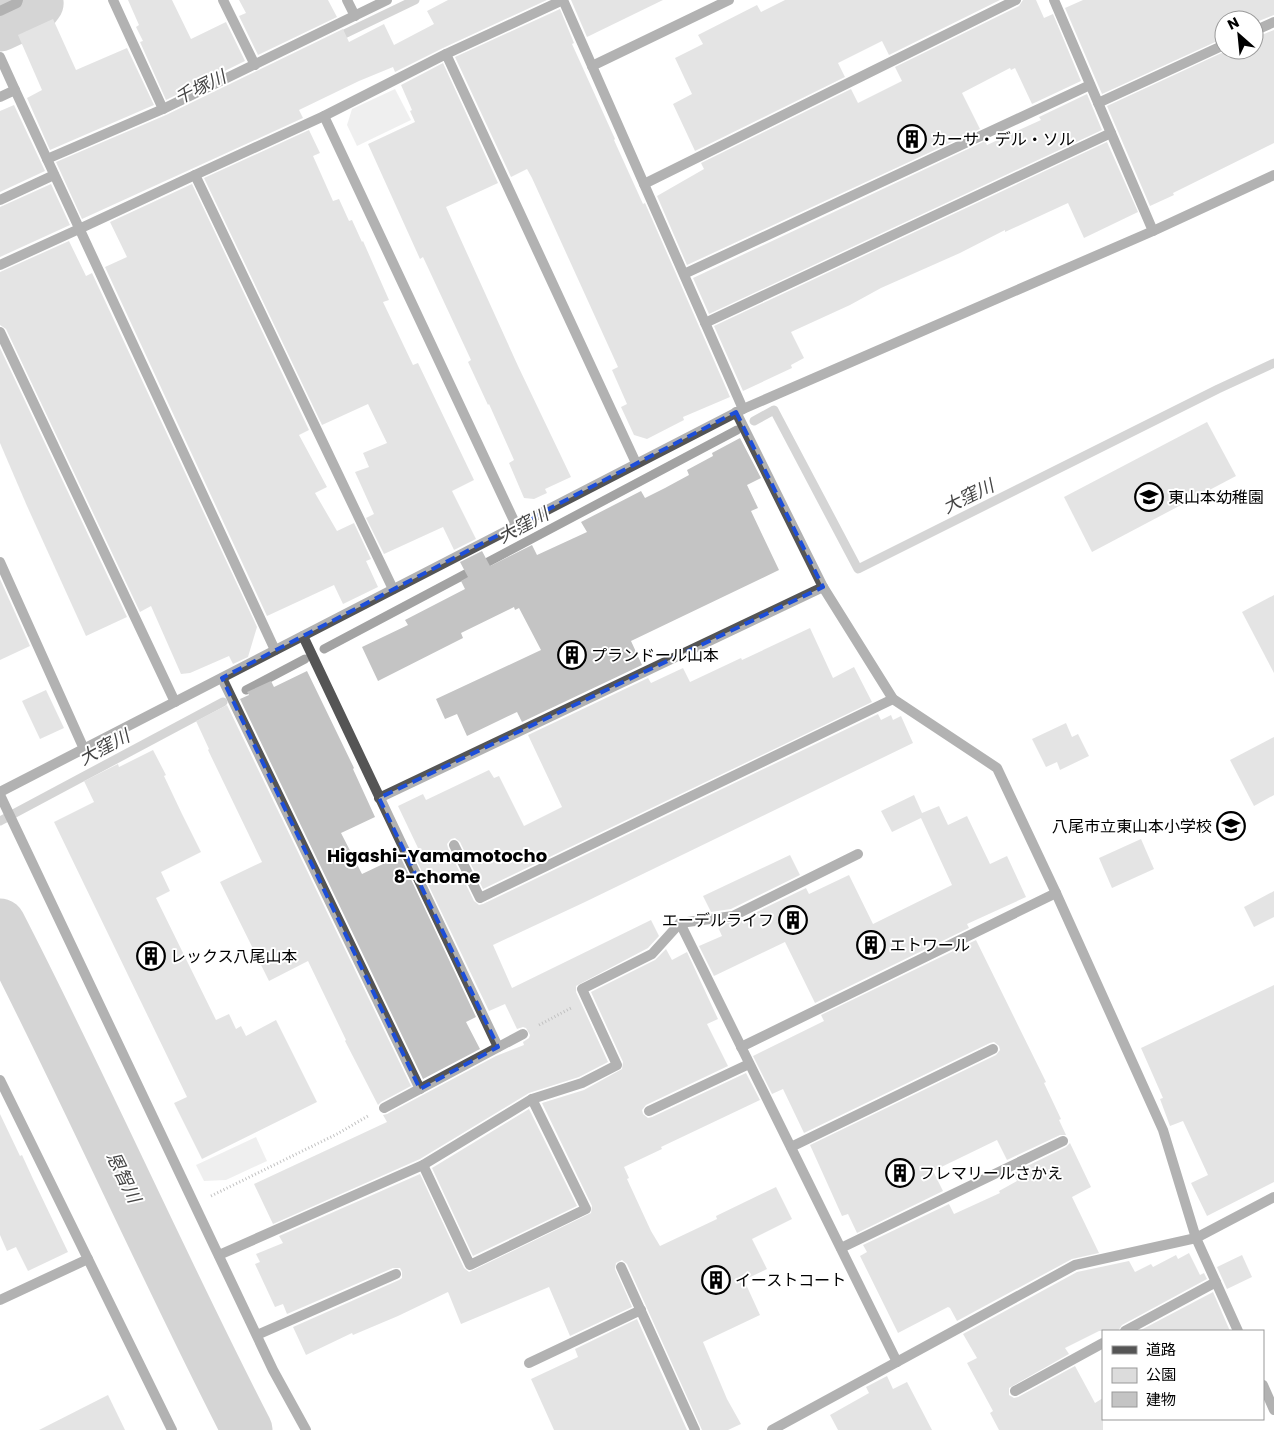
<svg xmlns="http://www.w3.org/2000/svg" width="1274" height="1430" font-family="Poppins,'Noto Sans JP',sans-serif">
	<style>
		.green { fill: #dcdcdc }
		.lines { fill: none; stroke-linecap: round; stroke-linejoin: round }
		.stream { stroke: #a3a3a3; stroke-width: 9 }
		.river { stroke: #a3a3a3; stroke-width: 51 }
		.building { fill: #c4c4c4 }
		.path { stroke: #777; stroke-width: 3; stroke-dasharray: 1 2.5; stroke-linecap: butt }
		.lane { stroke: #555; stroke-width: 10 }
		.street { stroke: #555; stroke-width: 10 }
		.marked { fill: none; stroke: #1d4ed8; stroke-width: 4; stroke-dasharray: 10 6; stroke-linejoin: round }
		.labels { text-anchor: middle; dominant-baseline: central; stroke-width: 4; stroke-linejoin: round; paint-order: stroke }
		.poi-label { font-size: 16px; fill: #000; stroke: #fff; text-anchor: start }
		.water-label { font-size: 18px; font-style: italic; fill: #444; stroke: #fff }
		.neighbourhood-label { font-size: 18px; font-weight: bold; fill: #000; stroke: #fff }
	</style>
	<rect width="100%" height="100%" fill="#fff"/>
	<g class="green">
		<polygon points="395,89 411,120 357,146 347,125 352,109"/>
		<polygon points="256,1137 267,1161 226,1180 204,1181 196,1165"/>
	</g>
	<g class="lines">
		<g class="stream">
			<polyline points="336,38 415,0"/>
			<polyline points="754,421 774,410 858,569 1218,389 1274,363"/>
			<polyline points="324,649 737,430"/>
			<polyline points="246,690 305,659"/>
			<polyline points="0,821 223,702"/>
		</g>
		<g class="river">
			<polyline points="0,26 32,11 38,3 37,0"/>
			<path d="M0,924C86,1091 161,1263 247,1430"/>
		</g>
	</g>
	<g class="building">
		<polygon points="128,0 172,0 191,39 226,22 245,61 166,100 140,42 143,41 136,27 139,25"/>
		<polygon points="239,0 328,0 337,17 258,55 239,16 246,13"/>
		<polygon points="448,0 547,0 443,48 395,72 393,67 359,81 299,110 303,118 82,219 56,162 166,115 343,29 349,42 384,24 394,45 434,24 427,11"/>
		<polygon points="571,0 663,0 587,37"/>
		<polygon points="785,0 1000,0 889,55 882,41 838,63 845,77 695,151 673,104 692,94 675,58 703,44 698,35 757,5 761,12"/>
		<polygon points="1023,0 1036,0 1044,18 1053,14 1081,81 1032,104 1015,68 1011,70 1010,68 962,93 980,129 687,265 657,196 704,169 701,163 851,89 858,103 902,81 895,67 1019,6"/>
		<polygon points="1083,0 1274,0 1274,15 1254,23 1254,20 1224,20 1224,38 1102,94 1065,8"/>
		<polygon points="560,9 574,43 572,44 615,139 614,140 643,204 645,203 730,397 683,417 684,420 647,439 634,435 621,407 627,404 612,370 618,367 532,178 527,169 511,177 455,57"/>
		<polygon points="53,19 76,70 127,48 154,105 50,150 27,98 42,90 18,35"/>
		<polygon points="1274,30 1274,143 1173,193 1174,195 1150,206 1107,106 1228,50 1254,50 1254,38"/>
		<polygon points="443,63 498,183 446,207 518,366 571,477 545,489 547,493 534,499 524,498 509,463 514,460 489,404 488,405 468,362 471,360 423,257 420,259 368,144 415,122 410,111 412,110 401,85"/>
		<polygon points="1087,94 1102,130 709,314 693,278 985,141 987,145 1019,130 1041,120 1039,117"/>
		<polygon points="14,105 45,171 0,192 0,111"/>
		<polygon points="309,130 320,153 313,156 333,201 339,199 349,221 352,220 362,242 363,241 389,300 383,302 413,365 418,363 474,480 452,491 476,539 454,550 443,527 384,554 366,518 374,514 355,472 369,467 363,453 387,443 368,404 322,425 204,178"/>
		<polygon points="1107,142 1138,212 1084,238 1068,203 1005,232 1005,230 960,253 881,288 850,305 791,332 804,358 791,365 792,368 743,391 714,326"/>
		<polygon points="51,184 70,225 0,257 0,207"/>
		<polygon points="192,184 309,430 299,435 327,487 315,493 337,531 354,523 371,559 366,561 378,587 343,604 334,585 267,616 105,267 127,257 110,222"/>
		<polygon points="69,241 86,276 92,273 257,627 248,657 233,664 229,656 190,673 181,674 151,606 140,612 6,329 0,325 0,272"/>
		<polygon points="0,348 127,617 86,636 27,506 0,443"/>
		<polygon points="1207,422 1236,476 1092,552 1064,497"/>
		<polygon points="740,438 761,478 747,485 758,508 751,511 779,570 631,641 642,665 522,722 517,712 467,736 457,714 445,719 436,699 541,650 519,608 515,610 514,607 461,633 463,638 378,681 362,647 408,625 405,620 465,589 461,581 468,577 460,562 482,551 490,566 532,545 537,555 587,532 581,522 641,491 645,498 665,488 689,475 687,470 713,456 712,453"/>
		<polygon points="0,579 30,646 0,660"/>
		<polygon points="1274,595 1274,673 1242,612"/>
		<polygon points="810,628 833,678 854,667 872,702 483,889 460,842 455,838 451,839 447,844 448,848 474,901 479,905 483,904 878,714 881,720 891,715 893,720 901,716 913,743 585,902 493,945 512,988 651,920 659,936 648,948 576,986 576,992 608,1062 579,1077 529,1093 420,1159 273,1224 254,1184 387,1122 383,1115 387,1114 496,1056 524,1045 523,1042 529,1038 530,1035 526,1028 523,1027 517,1029 505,1004 489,1011 412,851 418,848 398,806 423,794 426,800 489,770 494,778 499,776 524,826 562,807 528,735 648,678 651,683 683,668 690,682 741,658 742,660"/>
		<polygon points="307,671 354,768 353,769 375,817 341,833 362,874 400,856 476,1017 466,1022 480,1049 423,1079 240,699 249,695 247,692 271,681 274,687"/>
		<polygon points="46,690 64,728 40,739 22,701"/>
		<polygon points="227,705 411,1086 381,1102 378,1105 345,1041 346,1040 308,961 269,981 220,882 262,862 208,750 209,749 196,721"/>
		<polygon points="1066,723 1072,737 1078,734 1089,756 1060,770 1057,762 1046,767 1032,739"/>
		<polygon points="1274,737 1274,795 1254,806 1230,760"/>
		<polygon points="153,750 166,775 164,776 182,814 201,852 161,872 170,891 156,898 216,1020 229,1014 236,1029 241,1026 246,1036 276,1020 317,1102 202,1159 174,1103 187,1097 54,822 94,802 84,781 118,764 119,767"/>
		<polygon points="914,795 922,813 939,806 948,825 967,816 990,864 1007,856 1026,897 967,924 969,928 815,1003 785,942 714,976 699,946 722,936 717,925 736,922 806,888 809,894 849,875 873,924 952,885 921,818 892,832 881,811"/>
		<polygon points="1141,839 1154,869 1112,888 1099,858"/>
		<polygon points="790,855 800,875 731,909 711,912 703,896"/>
		<polygon points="1274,891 1274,917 1254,927 1244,907"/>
		<polygon points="976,940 1046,1082 1044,1083 1061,1119 1059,1120 1066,1135 1060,1135 1007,1160 997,1140 933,1171 943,1191 857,1233 848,1214 842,1216 810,1145 996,1055 1000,1050 999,1046 994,1042 990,1043 804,1133 783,1089 772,1094 753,1056 824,1021 821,1015"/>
		<polygon points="666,949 672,960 687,952 718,1019 707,1024 728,1066 646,1105 642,1110 643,1114 648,1118 652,1117 746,1073 760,1100 661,1147 662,1149 624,1167 629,1178 627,1179 651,1231 660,1246 717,1219 716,1216 776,1187 792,1219 752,1239 767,1269 744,1280 760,1315 703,1342 727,1399 741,1424 728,1430 702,1430 627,1264 622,1260 616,1263 615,1269 632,1307 570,1336 549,1287 461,1324 448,1292 398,1316 353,1335 352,1333 306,1355 293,1327 399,1280 402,1278 402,1272 400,1268 393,1268 287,1314 283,1304 275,1307 255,1264 260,1262 256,1254 283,1243 279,1236 420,1174 464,1268 469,1272 591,1213 592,1206 542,1103 584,1090 622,1069 623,1062 591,992 655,960"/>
		<polygon points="1274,985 1274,1182 1207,1216 1191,1183 1208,1175 1183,1121 1170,1126 1160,1099 1163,1098 1141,1048"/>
		<polygon points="529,1109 577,1206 473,1256 432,1168"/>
		<polygon points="0,1114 20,1156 22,1155 33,1179 68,1252 28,1271 16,1247 7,1251 0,1235"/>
		<polygon points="1070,1143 1091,1187 1072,1197 1099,1253 1072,1259 957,1321 950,1308 948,1307 898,1333 860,1256 867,1252 863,1245 949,1204 954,1214 1000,1193 999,1191 1017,1181 1013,1173 1066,1147"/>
		<polygon points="1189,1253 1200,1275 1204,1273 1207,1279 1122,1325 1118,1331 1099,1331 1065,1348 1069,1354 1009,1388 1009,1395 1014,1398 1018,1397 1075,1366 1095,1403 1103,1398 1103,1430 999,1430 990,1413 993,1411 967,1363 977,1358 963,1334 1077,1272 1129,1261 1135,1272 1151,1264 1153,1267 1176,1255 1178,1259"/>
		<polygon points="1242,1255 1252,1277 1227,1289 1217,1267"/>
		<polygon points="1213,1292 1230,1331 1139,1331"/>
		<polygon points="637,1319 687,1430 554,1430 531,1379 578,1357 575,1349"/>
		<polygon points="887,1376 893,1389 907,1382 932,1430 838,1430 830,1415 869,1393 866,1387"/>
		<polygon points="108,1395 125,1430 39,1430"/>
	</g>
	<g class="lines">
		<g class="path">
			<polyline points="539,1025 571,1008"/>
			<polyline points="211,1196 337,1134 368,1116"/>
		</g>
		<g class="lane">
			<polyline points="446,54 563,0"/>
			<polyline points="0,57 15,90"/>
			<polyline points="79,229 195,175"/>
			<polyline points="684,274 1090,85"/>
			<polyline points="649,1111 749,1064"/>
			<polyline points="1125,1331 1216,1282"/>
			<polyline points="257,1335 396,1274"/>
			<polyline points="1015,1391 1103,1343"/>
		</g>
		<g class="street">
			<polyline points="113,0 163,109"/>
			<polyline points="223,0 255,65"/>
			<polyline points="347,0 355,16"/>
			<polyline points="563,0 743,409"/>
			<polyline points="1054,0 1153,231"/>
			<polyline points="0,11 17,3 18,0"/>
			<polyline points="1254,31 1274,22"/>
			<polyline points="592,66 729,0"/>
			<polyline points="0,97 15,90 275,650"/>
			<polyline points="1098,103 1224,45"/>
			<polyline points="324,116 516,525"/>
			<polyline points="47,159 163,109 387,0"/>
			<polyline points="644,184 1016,0"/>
			<polyline points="0,200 54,175"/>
			<polyline points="0,265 79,229"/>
			<polyline points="705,323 1111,133"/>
			<polyline points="0,332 175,702"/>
			<polyline points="736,412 823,587 893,699 997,768 1056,893 1163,1130 1196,1238 1238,1331"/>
			<polyline points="0,562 84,749"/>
			<polyline points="393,589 195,175 324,116 446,54 636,463"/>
			<polyline points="303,636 498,1047"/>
			<polyline points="222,678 420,1089"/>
			<polyline points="0,792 743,409 1153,231 1274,175"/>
			<polyline points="0,795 273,1370 306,1430"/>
			<polyline points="379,798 823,587"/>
			<polyline points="454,845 480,898 893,699"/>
			<polyline points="680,923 897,1362"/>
			<polyline points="741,1047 1056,893"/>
			<polyline points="0,1080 172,1430"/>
			<polyline points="384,1108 523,1034"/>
			<polyline points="791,1147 993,1049"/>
			<polyline points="423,1165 470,1265 586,1209 532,1099"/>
			<polyline points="841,1248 1063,1141"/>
			<polyline points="219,1255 423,1165 532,1099 582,1083 617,1065 582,989 652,954 680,923 733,916 858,854"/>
			<polyline points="621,1267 695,1430"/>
			<polyline points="0,1300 88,1259"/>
			<polyline points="529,1363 641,1310"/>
			<polyline points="1263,1385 1274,1410"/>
			<polyline points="772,1430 1075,1265 1196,1238 1274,1197"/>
		</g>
	</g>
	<path d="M0 0H1274V1430H0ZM736,412L823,587L379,798L498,1047L420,1089L222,678Z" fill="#fff" fill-opacity=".55" fill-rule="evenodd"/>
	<path class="marked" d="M736,412L823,587L379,798L498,1047L420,1089L222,678Z"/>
	<defs>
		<symbol id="building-ring" viewBox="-11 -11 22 22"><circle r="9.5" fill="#fff" stroke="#000" stroke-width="1.5"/><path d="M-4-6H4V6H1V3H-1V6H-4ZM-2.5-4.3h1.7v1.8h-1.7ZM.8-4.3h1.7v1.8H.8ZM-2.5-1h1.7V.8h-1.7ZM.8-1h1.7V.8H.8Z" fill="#000"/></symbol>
		<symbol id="school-ring" viewBox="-11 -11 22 22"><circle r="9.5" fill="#fff" stroke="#000" stroke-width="1.5"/><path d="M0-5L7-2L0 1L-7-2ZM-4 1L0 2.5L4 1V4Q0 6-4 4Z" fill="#000"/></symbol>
	</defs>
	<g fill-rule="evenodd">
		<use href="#building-ring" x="896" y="123" width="32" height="32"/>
		<use href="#school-ring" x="1133" y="481" width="32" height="32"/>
		<use href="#building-ring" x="556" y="639" width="32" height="32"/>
		<use href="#school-ring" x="1215" y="810" width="32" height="32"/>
		<use href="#building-ring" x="777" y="904" width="32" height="32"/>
		<use href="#building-ring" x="855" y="929" width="32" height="32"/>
		<use href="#building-ring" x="135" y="940" width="32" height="32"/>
		<use href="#building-ring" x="884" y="1157" width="32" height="32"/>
		<use href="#building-ring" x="700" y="1264" width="32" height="32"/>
	</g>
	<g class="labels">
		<g class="poi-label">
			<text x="931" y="139">カーサ・デル・ソル</text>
			<text x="1168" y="497">東山本幼稚園</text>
			<text x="591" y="655">プランドール山本</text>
			<text x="1212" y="826" text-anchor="end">八尾市立東山本小学校</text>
			<text x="774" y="920" text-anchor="end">エーデルライフ</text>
			<text x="890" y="945">エトワール</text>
			<text x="170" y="956">レックス八尾山本</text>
			<text x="919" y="1173">フレマリールさかえ</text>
			<text x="735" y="1280">イーストコート</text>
		</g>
		<g class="water-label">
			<text transform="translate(200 87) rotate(-26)">千塚川</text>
			<text transform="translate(968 496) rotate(-26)">大窪川</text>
			<text transform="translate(523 525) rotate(-28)">大窪川</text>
			<text transform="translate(104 747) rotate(-28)">大窪川</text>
			<text transform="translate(124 1177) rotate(64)">恩智川</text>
		</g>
		<g class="neighbourhood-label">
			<text x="437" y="855">Higashi-Yamamotocho<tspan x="437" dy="21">8-chome</tspan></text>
		</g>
	</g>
	<rect x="1102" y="1330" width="162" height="90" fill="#ffffff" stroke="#999999"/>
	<rect x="1112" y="1346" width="25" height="8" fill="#555555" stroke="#999999"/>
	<text x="1146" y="1355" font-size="15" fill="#000000">道路</text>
	<rect x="1112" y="1368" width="25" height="15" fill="#dcdcdc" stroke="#999999"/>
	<text x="1146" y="1380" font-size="15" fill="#000000">公園</text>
	<rect x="1112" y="1392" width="25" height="15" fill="#c4c4c4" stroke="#999999"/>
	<text x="1146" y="1405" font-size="15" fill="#000000">建物</text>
	<g transform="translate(1239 35) rotate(333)"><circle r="24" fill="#ffffff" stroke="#999999"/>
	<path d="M0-4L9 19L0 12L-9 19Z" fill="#000000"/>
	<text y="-8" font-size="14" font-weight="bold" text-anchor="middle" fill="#000000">N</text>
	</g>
</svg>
